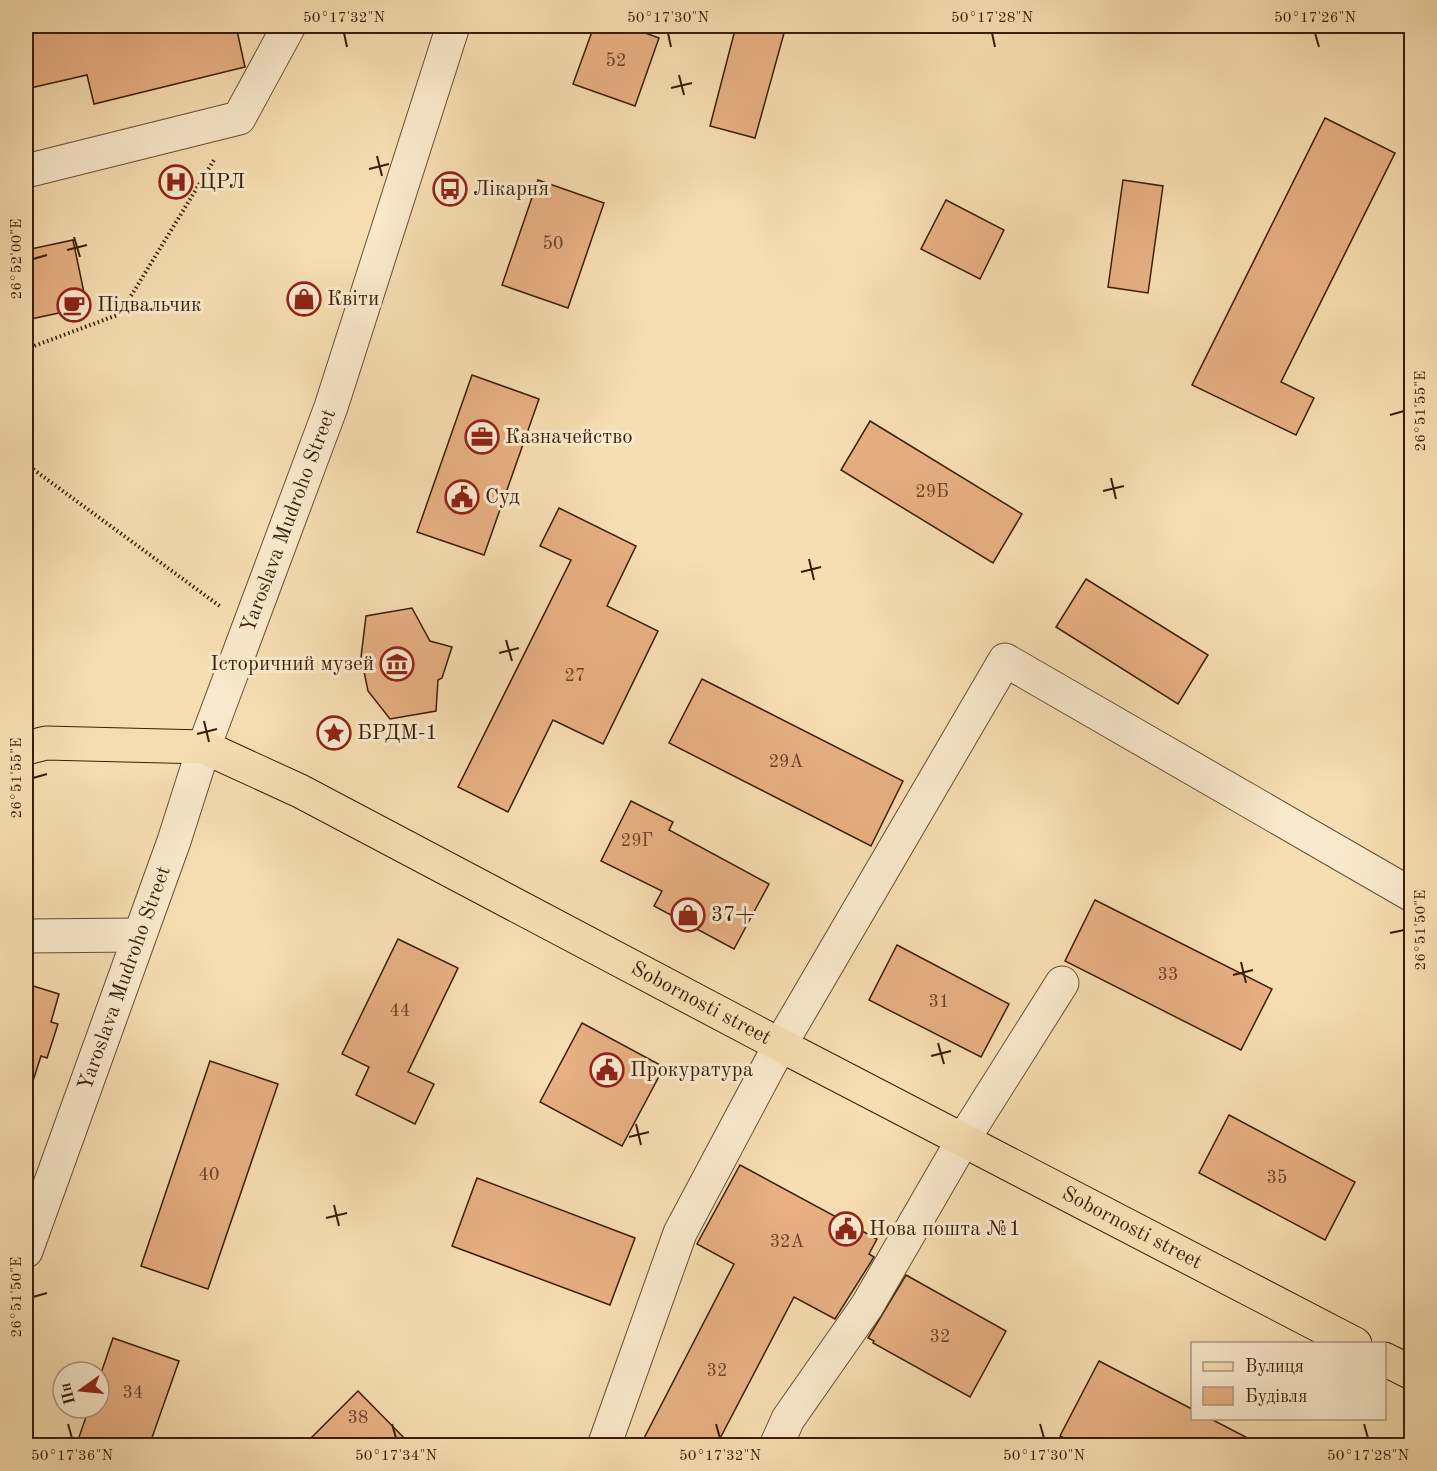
<svg xmlns="http://www.w3.org/2000/svg" width="1437" height="1471" font-family="'Old Standard TT',serif">
	<style>
		.building { fill: #e8b083; stroke: #3a1e0a; stroke-width: 1.5 }
		.lines { fill: none; stroke-linecap: round; stroke-linejoin: round }
		.minor-casing { stroke: #694e34; stroke-width: 35 }
		.major-casing { stroke: #3a1e0a; stroke-width: 35 }
		.path { stroke: #3a1e0a; stroke-width: 4; stroke-dasharray: 1.5 3; stroke-linecap: butt }
		.minor { stroke: #faeacd; stroke-width: 33 }
		.major { stroke: #f7deb2; stroke-width: 33 }
		.ticks { fill: none; stroke: #3a1e0a; stroke-width: 2 }
		.labels { text-anchor: middle; dominant-baseline: central; stroke-width: 6; stroke-linejoin: round; paint-order: stroke }
		.number-label { font-size: 18px; fill: #664228 }
		.poi-label { font-size: 21px; fill: #3a1e0a; stroke: #faeacd; text-anchor: start }
		.street-label { font-size: 21px; fill: #3a1e0a; stroke: #faeacd }
		.neatline { fill: none; stroke: #3a1e0a; stroke-width: 2 }
		.ticks-label { font-size: 15px; text-anchor: middle; fill: #3a1e0a }
	</style>
	<rect width="100%" height="100%" fill="#f7deb2"/>
	<filter id="stains"><feTurbulence type="fractalNoise" baseFrequency=".00333" numOctaves="4"/><feColorMatrix values="0 0 0 0 .2 0 0 0 0 .09 0 0 0 0 .02 0 0 0 .5 -.17"/></filter>
	<radialGradient id="worn" r=".72"><stop offset=".6" stop-color="#630" stop-opacity="0"/><stop offset="1" stop-color="#630" stop-opacity=".3"/></radialGradient>
	<g class="building">
		<polygon points="26,26 236,26 245,67 94,104 87,75 26,89"/>
		<polygon points="594,26 626,26 659,38 635,106 573,84"/>
		<polygon points="736,26 786,26 755,138 710,126"/>
		<polygon points="1325,118 1395,153 1281,382 1314,398 1296,435 1192,385"/>
		<polygon points="538,180 604,203 568,308 502,285"/>
		<polygon points="1123,180 1163,186 1148,293 1108,287"/>
		<polygon points="946,200 1004,230 980,279 921,249"/>
		<polygon points="73,240 87,307 26,320 26,250"/>
		<polygon points="472,375 539,399 484,555 417,532"/>
		<polygon points="870,421 1022,514 993,563 841,470"/>
		<polygon points="559,508 636,546 607,606 658,631 603,744 553,720 508,812 458,787 571,560 540,546"/>
		<polygon points="1086,579 1208,655 1178,704 1056,627"/>
		<polygon points="412,608 430,641 452,647 442,678 438,680 436,711 390,719 368,691 361,657 366,616"/>
		<polygon points="702,679 903,781 871,846 669,743"/>
		<polygon points="631,801 673,822 669,830 769,884 734,949 654,906 662,891 601,861"/>
		<polygon points="1095,900 1272,989 1241,1050 1065,961"/>
		<polygon points="398,939 458,968 408,1072 434,1084 415,1124 356,1095 369,1067 342,1054"/>
		<polygon points="897,945 1009,1004 981,1057 869,1000"/>
		<polygon points="30,985 59,994 51,1022 58,1024 47,1058 41,1056 32,1084 26,1083 26,1000"/>
		<polygon points="582,1023 664,1067 622,1146 540,1102"/>
		<polygon points="210,1061 278,1084 208,1289 141,1266"/>
		<polygon points="1229,1115 1355,1182 1325,1240 1199,1173"/>
		<polygon points="740,1165 877,1239 869,1254 874,1257 835,1319 794,1297 716,1446 640,1446 734,1264 697,1244"/>
		<polygon points="477,1178 635,1238 610,1305 452,1246"/>
		<polygon points="906,1275 1006,1331 970,1397 873,1343 874,1341 868,1338"/>
		<polygon points="113,1338 179,1361 149,1446 76,1446 89,1408 99,1408 99,1379"/>
		<polygon points="1099,1361 1192,1409 1192,1419 1211,1419 1263,1446 1079,1446 1060,1436"/>
		<polygon points="358,1391 412,1446 303,1446"/>
	</g>
	<g class="lines">
		<defs>
			<g id="minor">
				<polyline points="26,171 239,118 289,26"/>
				<polyline points="26,936 139,935"/>
				<path id="s1" d="M26,1251L174,841L204,747L331,407L453,26"/>
				<polyline points="604,1446 680,1233 780,1045 1005,660 1412,895"/>
				<polyline points="776,1446 788,1419 867,1306 963,1140 1062,983"/>
			</g>
			<g id="major">
				<path id="s2" d="M26,748L46,743L204,747L300,791L780,1045L1355,1344"/>
				<polyline points="1384,1359 1412,1373"/>
			</g>
		</defs>
		<use href="#minor" class="minor-casing"/>
		<use href="#major" class="major-casing"/>
		<g class="path">
			<polyline points="26,349 120,314 214,160"/>
			<polyline points="26,464 221,607"/>
		</g>
		<use href="#minor" class="minor"/>
		<use href="#major" class="major"/>
	</g>
	<path class="ticks" d="M344,33L347,47M668,33L671,47M992,33L995,47M1315,33L1319,47M679,75L684,95M671,88L692,83M377,156L382,176M369,169L389,164M74,237L80,257M67,250L87,245M33,259L47,255M1390,415L1404,411M1111,478L1116,499M1103,491L1124,486M809,559L814,580M801,572L821,567M506,640L512,661M499,653L519,648M204,721L209,742M197,734L217,729M33,778L47,774M1390,933L1404,930M1241,962L1246,983M1233,975L1253,970M938,1043L944,1064M931,1056L951,1051M636,1124L641,1145M629,1137L649,1132M334,1205L339,1226M326,1218L347,1213M33,1297L47,1293M68,1424L72,1438M392,1424L396,1438M716,1424L720,1438M1040,1424L1044,1438M1364,1424L1368,1438"/>
	<defs>
		<symbol id="hospital-ring" viewBox="-11 -11 22 22"><circle r="9.5" fill="#faeacd" stroke="#8f2418" stroke-width="1.5"/><path d="M-5-5h3v3.5h4V-5h3V5h-3V1.5h-4V5h-3Z" fill="#8f2418"/></symbol>
		<symbol id="bus-ring" viewBox="-11 -11 22 22"><circle r="9.5" fill="#faeacd" stroke="#8f2418" stroke-width="1.5"/><path d="M-5-6H5V4H4V6H2V4H-2V6H-4V4H-5ZM-3.5-4V0h7V-4ZM-3.5 1.2v1.5H-2V1.2ZM2 1.2v1.5H3.5V1.2Z" fill="#8f2418"/></symbol>
		<symbol id="shop-ring" viewBox="-11 -11 22 22"><circle r="9.5" fill="#faeacd" stroke="#8f2418" stroke-width="1.5"/><path d="M-5-2.5h2.3a2.7 3.5 0 0 1 5.4 0H5L5.5 6h-11ZM-1.5-2.5h3a1.5 2.3 0 0 0-3 0Z" fill="#8f2418"/></symbol>
		<symbol id="cafe-ring" viewBox="-11 -11 22 22"><circle r="9.5" fill="#faeacd" stroke="#8f2418" stroke-width="1.5"/><path d="M-5.5-4.5H6V0H3Q3 3.5 0 3.5H-2.5Q-5.5 3.5-5.5 0ZM3-3.2v2h1.7v-2ZM-6 4.5H4V6H-6Z" fill="#8f2418"/></symbol>
		<symbol id="office-ring" viewBox="-11 -11 22 22"><circle r="9.5" fill="#faeacd" stroke="#8f2418" stroke-width="1.5"/><path d="M-6-3h4V-5.5h4V-3h4V5H-6ZM-1-4.5V-3h2v-1.5ZM-6 0V1H6V0Z" fill="#8f2418"/></symbol>
		<symbol id="civic-ring" viewBox="-11 -11 22 22"><circle r="9.5" fill="#faeacd" stroke="#8f2418" stroke-width="1.5"/><path d="M-.6-6.5H3V-4.5H.6V-3L4-1V1h2V6H-6V1h2V-1L-.6-3ZM-1.2 2.5V6h2.4V2.5Z" fill="#8f2418"/></symbol>
		<symbol id="museum-ring" viewBox="-11 -11 22 22"><circle r="9.5" fill="#faeacd" stroke="#8f2418" stroke-width="1.5"/><path d="M0-6L6-3V-2H-6V-3ZM-5-1h2V3h-2ZM-1-1h2V3h-2ZM3-1h2V3H3ZM-6 4H6V6H-6Z" fill="#8f2418"/></symbol>
		<symbol id="sight-ring" viewBox="-11 -11 22 22"><circle r="9.5" fill="#faeacd" stroke="#8f2418" stroke-width="1.5"/><path d="M0-6L1.8-2.2L6-1.7L2.9 1.2L3.7 5.4L0 3.3L-3.7 5.4L-2.9 1.2L-6-1.7L-1.8-2.2Z" fill="#8f2418"/></symbol>
	</defs>
	<g fill-rule="evenodd">
		<use href="#hospital-ring" x="157" y="163" width="38" height="38"/>
		<use href="#bus-ring" x="431" y="170" width="38" height="38"/>
		<use href="#shop-ring" x="285" y="280" width="38" height="38"/>
		<use href="#cafe-ring" x="55" y="286" width="38" height="38"/>
		<use href="#office-ring" x="463" y="418" width="38" height="38"/>
		<use href="#civic-ring" x="443" y="478" width="38" height="38"/>
		<use href="#museum-ring" x="378" y="645" width="38" height="38"/>
		<use href="#sight-ring" x="315" y="714" width="38" height="38"/>
		<use href="#shop-ring" x="669" y="896" width="38" height="38"/>
		<use href="#civic-ring" x="588" y="1051" width="38" height="38"/>
		<use href="#civic-ring" x="827" y="1210" width="38" height="38"/>
	</g>
	<g class="labels">
		<g class="number-label">
			<text x="616" y="61">52</text>
			<text x="553" y="244">50</text>
			<text x="932" y="492">29Б</text>
			<text x="575" y="676">27</text>
			<text x="786" y="762">29А</text>
			<text x="637" y="841">29Г</text>
			<text x="1168" y="975">33</text>
			<text x="939" y="1002">31</text>
			<text x="400" y="1011">44</text>
			<text x="209" y="1175">40</text>
			<text x="1277" y="1178">35</text>
			<text x="787" y="1242">32А</text>
			<text x="940" y="1337">32</text>
			<text x="717" y="1371">32</text>
			<text x="133" y="1393">34</text>
			<text x="358" y="1418">38</text>
		</g>
		<g class="poi-label">
			<text x="199" y="182">ЦРЛ</text>
			<text x="473" y="189">Лікарня</text>
			<text x="327" y="299">Квіти</text>
			<text x="97" y="305">Підвальчик</text>
			<text x="505" y="437">Казначейство</text>
			<text x="485" y="497">Суд</text>
			<text x="374" y="664" text-anchor="end">Історичний музей</text>
			<text x="357" y="733">БРДМ-1</text>
			<text x="711" y="915">37+</text>
			<text x="630" y="1070">Прокуратура</text>
			<text x="869" y="1229">Нова пошта №1</text>
		</g>
		<g class="street-label">
			<text stroke="none"><textPath href="#s1" startOffset="776">Yaroslava Mudroho Street</textPath></text>
			<text stroke="none"><textPath href="#s1" startOffset="290">Yaroslava Mudroho Street</textPath></text>
			<text stroke="none"><textPath href="#s2" startOffset="738">Sobornosti street</textPath></text>
			<text stroke="none"><textPath href="#s2" startOffset="1224">Sobornosti street</textPath></text>
		</g>
	</g>
	<rect width="1437" height="1471" fill="none" stroke="#f7deb2" stroke-width="66"/>
	<rect x="1191" y="1342" width="195" height="78" fill="#faeacd" stroke="#ad987f" stroke-width="1.5"/>
	<rect x="1203" y="1362" width="30" height="9" fill="#f7deb2" stroke="#ad987f" stroke-width="1.5"/>
	<text x="1245" y="1372" font-size="18" fill="#3a1e0a">Вулиця</text>
	<rect x="1203" y="1387" width="30" height="18" fill="#e8b083" stroke="#ad987f" stroke-width="1.5"/>
	<text x="1245" y="1402" font-size="18" fill="#3a1e0a">Будівля</text>
	<g transform="translate(81 1390) rotate(255)"><circle r="28" fill="#faeacd" stroke="#ad987f" stroke-width="1.5"/>
	<path d="M0-4.5L10 22L0 15L-10 22Z" fill="#8f2418"/>
	<text y="-9" font-size="16" font-weight="bold" text-anchor="middle" fill="#3a1e0a">Пн</text>
	</g>
	<rect x="33" y="33" width="1371" height="1405" class="neatline"/>
	<g class="ticks-label">
		<text x="344" y="22">50°17'32"N</text>
		<text x="668" y="22">50°17'30"N</text>
		<text x="992" y="22">50°17'28"N</text>
		<text x="1315" y="22">50°17'26"N</text>
		<text transform="translate(16 259) rotate(-90)" y="5">26°52'00"E</text>
		<text transform="translate(1420 411) rotate(-90)" y="5">26°51'55"E</text>
		<text transform="translate(16 778) rotate(-90)" y="5">26°51'55"E</text>
		<text transform="translate(1420 930) rotate(-90)" y="5">26°51'50"E</text>
		<text transform="translate(16 1297) rotate(-90)" y="5">26°51'50"E</text>
		<text x="72" y="1460">50°17'36"N</text>
		<text x="396" y="1460">50°17'34"N</text>
		<text x="720" y="1460">50°17'32"N</text>
		<text x="1044" y="1460">50°17'30"N</text>
		<text x="1368" y="1460">50°17'28"N</text>
	</g>
	<rect width="100%" height="100%" filter="url(#stains)"/>
	<rect width="100%" height="100%" fill="url(#worn)"/>
</svg>
